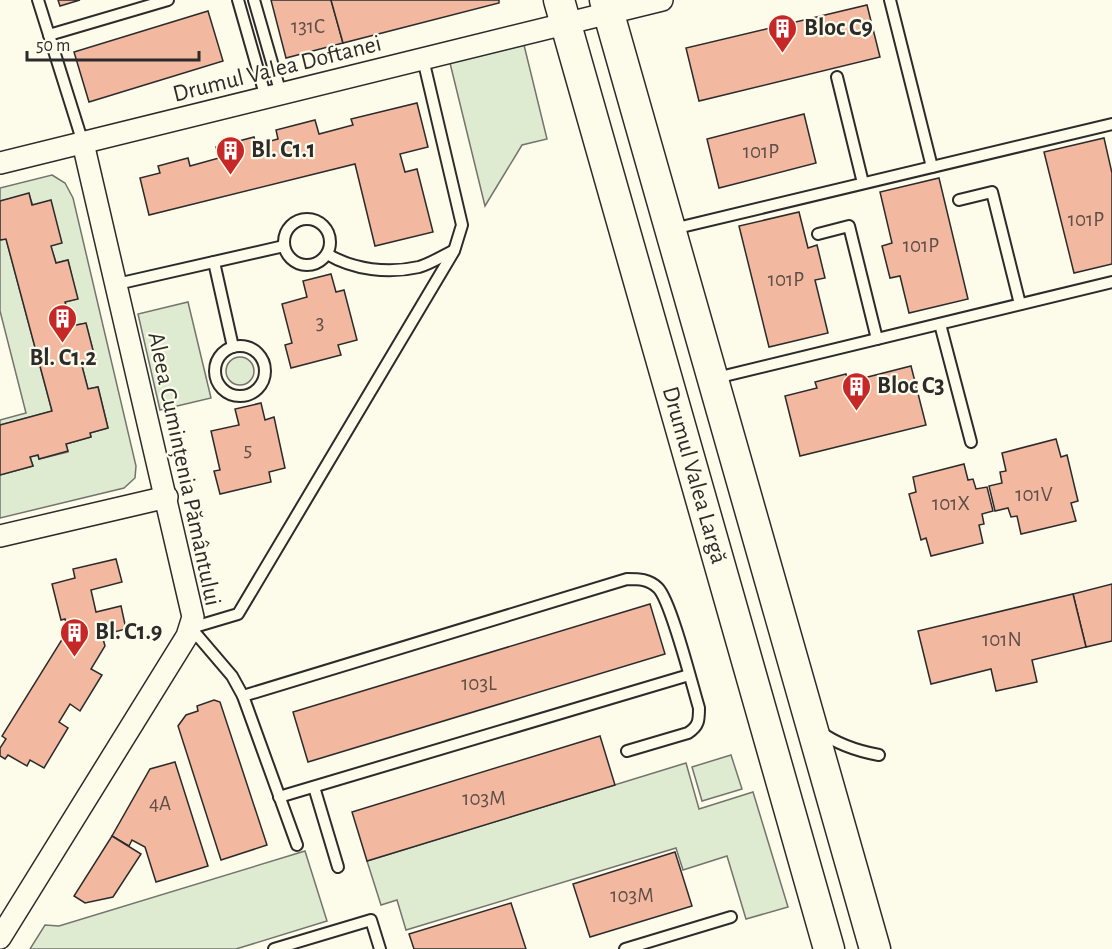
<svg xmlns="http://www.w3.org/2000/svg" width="1112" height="949" font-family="'Alegreya Sans',sans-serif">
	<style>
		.green { fill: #deebd1; stroke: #74746e; stroke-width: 1.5 }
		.building { fill: #f2b8a0; stroke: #2b2b2b; stroke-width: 1.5 }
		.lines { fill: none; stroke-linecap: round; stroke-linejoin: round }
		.service-casing { stroke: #2b2b2b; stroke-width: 14 }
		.minor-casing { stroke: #2b2b2b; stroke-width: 24 }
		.secondary-casing { stroke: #2b2b2b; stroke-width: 33 }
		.service { stroke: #fdfbea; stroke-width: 10 }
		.minor { stroke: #fdfbea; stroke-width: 21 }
		.secondary { stroke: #fdfbea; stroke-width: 30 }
		.labels { text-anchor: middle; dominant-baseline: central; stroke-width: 4.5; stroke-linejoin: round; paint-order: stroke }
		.number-label { font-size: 21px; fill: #5d4e48 }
		.poi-label { font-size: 24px; font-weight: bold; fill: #2b2b2b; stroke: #fdfbea; text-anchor: start }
		.street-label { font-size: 24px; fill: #2b2b2b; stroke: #fdfbea }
	</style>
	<rect width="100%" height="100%" fill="#fdfbea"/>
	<g class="green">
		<polygon points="524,45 547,139 522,145 485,206 450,63"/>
		<path d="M52,175L65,183L73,198L136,466L135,478L124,488L0,518V475L33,466L30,457L38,455L39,459L68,452L66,444L91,437L90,433L108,428L98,387L88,389L82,366L96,362L86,323L71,326L65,302L77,299L68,260L56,263C50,239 36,218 29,194L0,201V188Z"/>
		<polygon points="6,239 52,411 0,425 0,420 26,413 0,311 0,240"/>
		<polygon points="188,302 211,398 160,410 138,314"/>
		<circle cx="240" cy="371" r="14"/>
		<polygon points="731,755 742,789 702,801 692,767"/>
		<polygon points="686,763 699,809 753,792 788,907 746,919 727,856 683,870 676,848 406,930 397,900 381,905 367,861"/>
		<polygon points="305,851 327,921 236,949 30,949 45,925 59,926"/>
	</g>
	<g class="building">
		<polygon points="58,0 80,0 60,6"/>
		<polygon points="271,0 331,0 343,43 286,58"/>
		<polygon points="331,0 499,0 499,3 343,43"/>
		<polygon points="867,5 880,57 699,101 686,48"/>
		<polygon points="208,11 223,61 89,102 74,52"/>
		<polygon points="417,103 428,147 400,154 405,172 417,169 433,232 375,246 355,164 149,215 140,178 160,173 158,166 188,158 190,166 219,158 216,147 254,137 256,145 278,139 276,130 315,120 319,134 353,125 351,119"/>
		<polygon points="804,114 816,163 719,188 707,139"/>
		<polygon points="1104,138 1112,173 1112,264 1074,273 1044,152"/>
		<polygon points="939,178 968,299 909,313 900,276 890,278 882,246 892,243 880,192"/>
		<polygon points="29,193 32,205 51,200 62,243 51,246 56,263 68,260 78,299 65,302 71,326 86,323 96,362 82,366 88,389 98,387 108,428 90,433 91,437 66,444 68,451 39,459 38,455 30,457 33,466 0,475 0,425 52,411 6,239 0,240 0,201"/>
		<polygon points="799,212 808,248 817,245 825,278 815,280 828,333 769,347 739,226"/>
		<polygon points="331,274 336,292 344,290 357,340 338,345 341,355 291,368 285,345 292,343 282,304 307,297 303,281"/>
		<polygon points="911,366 926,425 800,456 785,396 817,388 815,382 846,374 848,382"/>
		<polygon points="261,403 265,420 274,417 285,468 269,472 271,482 220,494 214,471 220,470 211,431 239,425 235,409"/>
		<polygon points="1056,439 1061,457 1067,455 1078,501 1071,503 1076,521 1021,534 1017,516 1011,517 1008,508 995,511 989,486 1002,483 1000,472 1006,471 1002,453"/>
		<polygon points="964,464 968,480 973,479 976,489 987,487 993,511 982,514 984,524 979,525 983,543 931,556 926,538 921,540 909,494 916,492 913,477"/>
		<polygon points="116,559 122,582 91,590 96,612 121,606 126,629 102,635 105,646 91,669 102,675 80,711 70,704 59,722 68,728 44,768 30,760 27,766 8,755 5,759 0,756 0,748 6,739 2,736 68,630 65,619 61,620 52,584 75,578 73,569"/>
		<polygon points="1112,584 1112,641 1086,647 1073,594"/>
		<polygon points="1073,594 1086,647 1032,660 1037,682 996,691 991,669 931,684 918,631"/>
		<polygon points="650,604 665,654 308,762 293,712"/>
		<polygon points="214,700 220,702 267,845 221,860 178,726 186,715 198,711 197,706"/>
		<polygon points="600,736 615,785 367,861 352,812"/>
		<polygon points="175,762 208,866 156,882 145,847 132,840 129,846 112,836 150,769"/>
		<polygon points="112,836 141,854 113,897 85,903 74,896"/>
		<polygon points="675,852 692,906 590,937 573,884"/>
		<polygon points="511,903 526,949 414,949 409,934"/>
	</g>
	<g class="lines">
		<defs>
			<g id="service">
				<polyline points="38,0 83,143"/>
				<polyline points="238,0 266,98"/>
				<polyline points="254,0 281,94"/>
				<polyline points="890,0 932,167"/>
				<polyline points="49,35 168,0"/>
				<polyline points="837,77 863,183"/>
				<polyline points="959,200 992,192 1020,304"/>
				<circle cx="307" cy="242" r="23"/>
				<polyline points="673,229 1112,124"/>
				<polyline points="818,234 849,226 877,339"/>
				<path d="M327,254C354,270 388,274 419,267C430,264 442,256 453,251"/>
				<polyline points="214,262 233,347"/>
				<polyline points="117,284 284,246"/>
				<polyline points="940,324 971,442"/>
				<circle cx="240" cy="371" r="25"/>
				<polyline points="716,378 1112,282"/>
				<path d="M243,696L627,579C639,579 649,579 658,588C671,601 692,685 699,708C699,720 699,726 688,733L627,751"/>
				<path d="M819,731C838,745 857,751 879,755"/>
				<polyline points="314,787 338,867"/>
				<polyline points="279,797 689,675"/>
				<polyline points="297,845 243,696 232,676 191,628 238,614 454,251 462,225 423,59"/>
				<polyline points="274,949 371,920 380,949"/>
				<polyline points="625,949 731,917"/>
			</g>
			<g id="minor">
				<polyline points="0,163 662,0"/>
				<polyline points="0,536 167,497"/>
				<polyline points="0,938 187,636 193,617 83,143"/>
			</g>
			<g id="secondary">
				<path id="s1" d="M559,0L829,949"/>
				<polyline points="605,0 875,949"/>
			</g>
		</defs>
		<use href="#service" class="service-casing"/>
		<use href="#minor" class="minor-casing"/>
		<use href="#secondary" class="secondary-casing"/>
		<use href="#service" class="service"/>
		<use href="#minor" class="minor"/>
		<use href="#secondary" class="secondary"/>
	</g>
	<defs>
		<symbol id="building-pin" viewBox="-11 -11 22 30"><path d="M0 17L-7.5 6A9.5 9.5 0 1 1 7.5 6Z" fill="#c62828" stroke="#fdfbea"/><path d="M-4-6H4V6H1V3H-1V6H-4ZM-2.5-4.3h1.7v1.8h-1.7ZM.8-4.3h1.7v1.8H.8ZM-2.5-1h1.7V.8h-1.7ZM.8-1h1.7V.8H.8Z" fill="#fff"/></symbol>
	</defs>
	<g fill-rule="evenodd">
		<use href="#building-pin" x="766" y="12" width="33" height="45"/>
		<use href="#building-pin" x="214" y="134" width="33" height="45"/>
		<use href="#building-pin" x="46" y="302" width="33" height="45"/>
		<use href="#building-pin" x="840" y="370" width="33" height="45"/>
		<use href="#building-pin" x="58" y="616" width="33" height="45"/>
	</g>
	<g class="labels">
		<g class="number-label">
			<text x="308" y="26">131C</text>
			<text x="761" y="151">101P</text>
			<text x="1086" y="219">101P</text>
			<text x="921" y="245">101P</text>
			<text x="786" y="279">101P</text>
			<text x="320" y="322">3</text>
			<text x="248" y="449">5</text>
			<text x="1034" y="494">101V</text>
			<text x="951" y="503">101X</text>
			<text x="1002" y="639">101N</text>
			<text x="479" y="683">103L</text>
			<text x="484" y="798">103M</text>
			<text x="160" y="803">4A</text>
			<text x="632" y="895">103M</text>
		</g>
		<g class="poi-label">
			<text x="804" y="28">Bloc C9</text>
			<text x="251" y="150">Bl. C1.1</text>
			<text x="63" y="358" text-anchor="middle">Bl. C1.2</text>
			<text x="877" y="386">Bloc C3</text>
			<text x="95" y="632">Bl. C1.9</text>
		</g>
		<g class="street-label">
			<text transform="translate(277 69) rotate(-14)">Drumul Valea Doftanei</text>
			<text transform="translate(184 469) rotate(78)">Aleea Cumințenia Pământului</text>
			<text stroke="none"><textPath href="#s1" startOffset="494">Drumul Valea Largă</textPath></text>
		</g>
	</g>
	<path d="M27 51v9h172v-9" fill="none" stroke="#2b2b2b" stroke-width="3"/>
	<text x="36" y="51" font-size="18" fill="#2b2b2b" stroke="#fdfbea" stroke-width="4.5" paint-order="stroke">50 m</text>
</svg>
